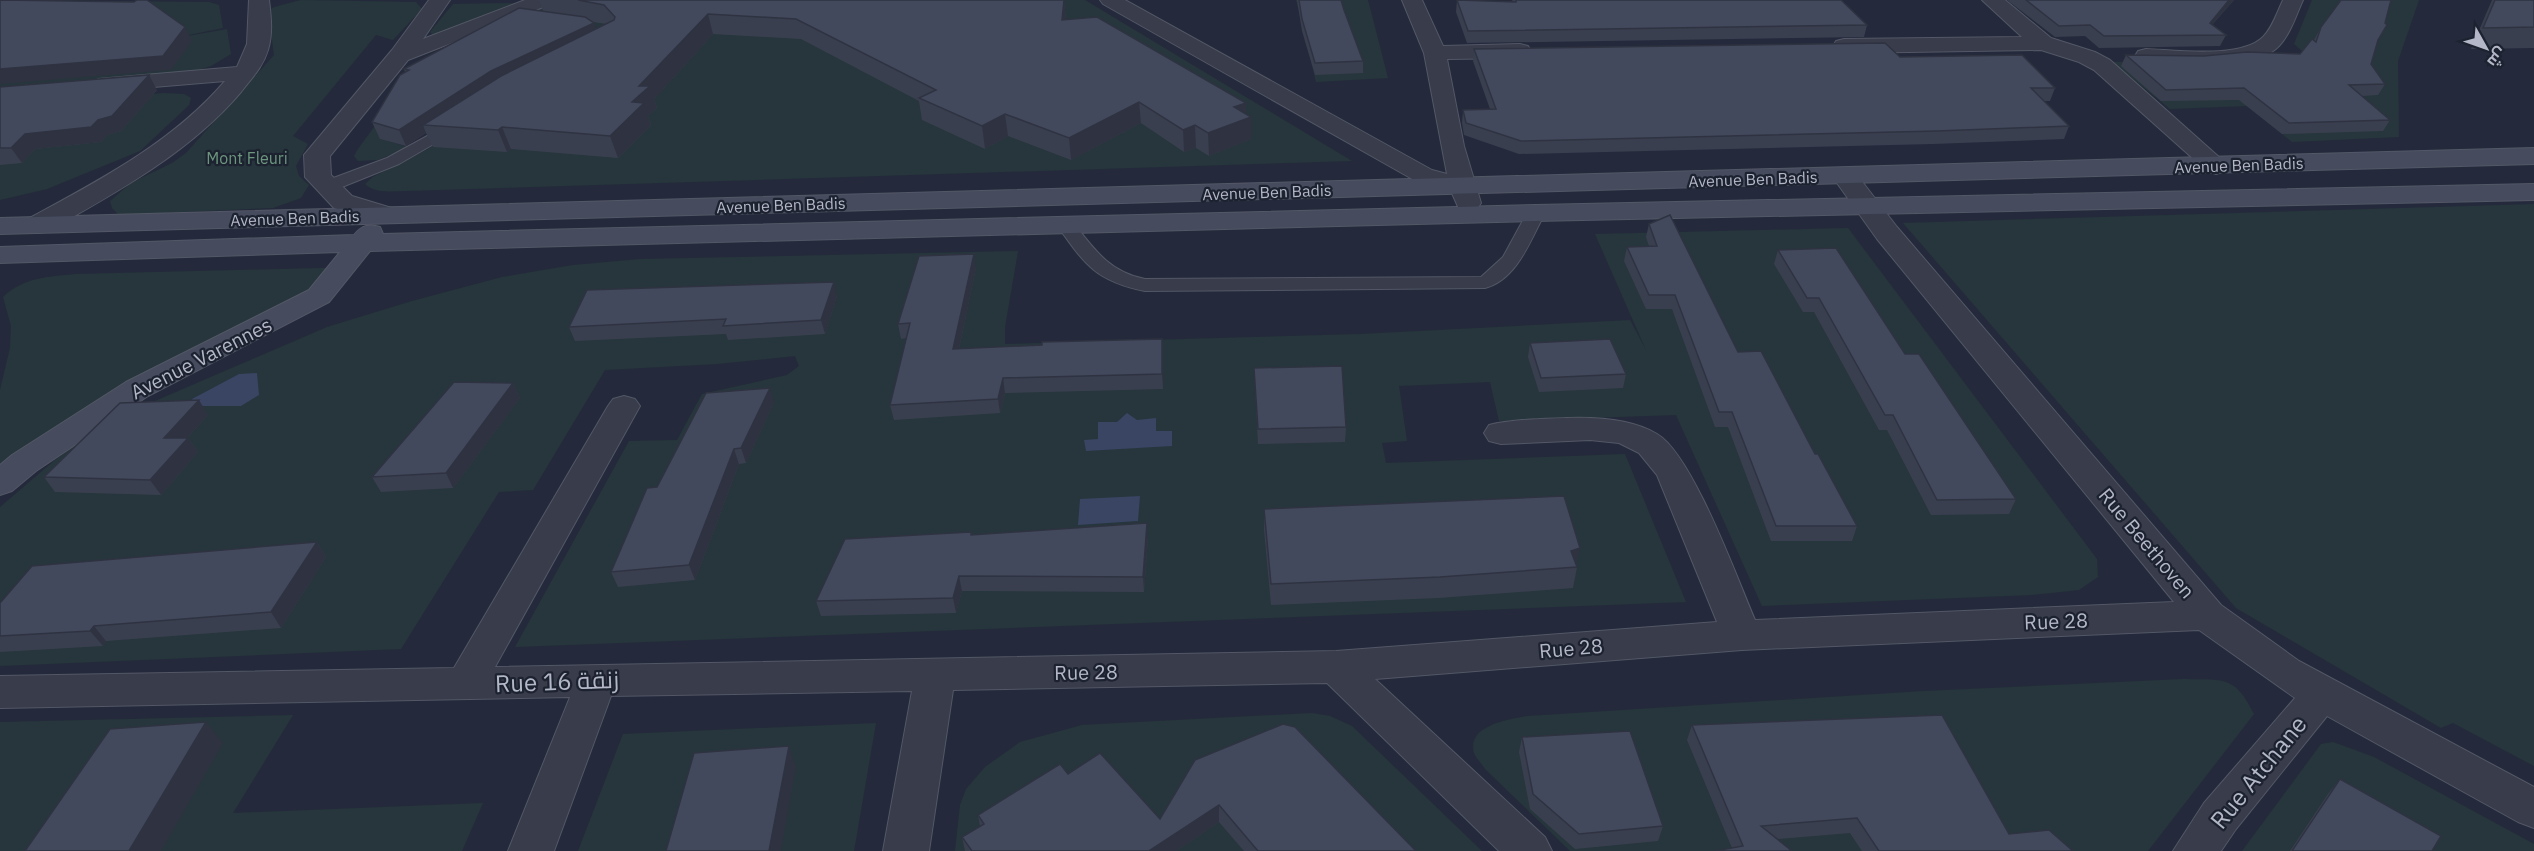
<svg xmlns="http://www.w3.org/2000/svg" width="2534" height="851" font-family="'IBM Plex Sans',Cairo,sans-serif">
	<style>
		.green { fill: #26363c }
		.water { fill: #3a4463 }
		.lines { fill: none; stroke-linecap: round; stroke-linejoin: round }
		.service-casing { stroke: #535766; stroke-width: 2 }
		.minor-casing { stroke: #535766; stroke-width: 2 }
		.secondary-casing { stroke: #535766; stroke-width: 2 }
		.service { fill: #383c4b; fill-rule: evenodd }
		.minor { fill: #383c4b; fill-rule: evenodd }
		.secondary { fill: #464b5e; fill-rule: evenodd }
		.wall { fill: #3a3f50; fill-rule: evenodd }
		.shaded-wall { fill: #2f3341 }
		.building { fill: #43495d; stroke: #2f3341; stroke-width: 1.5 }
		.labels { text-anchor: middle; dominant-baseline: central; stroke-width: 4.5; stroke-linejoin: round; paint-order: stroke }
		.far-park-label { font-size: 16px; fill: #6c967d; stroke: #1d2230 }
		.far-street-label { font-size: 16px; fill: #b3b7c7; stroke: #1d2230 }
		.street-label { font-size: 20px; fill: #b3b7c7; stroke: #1d2230 }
		.near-street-label { font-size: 24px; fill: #b3b7c7; stroke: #1d2230 }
	</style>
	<rect width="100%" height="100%" fill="#242a3b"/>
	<g class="green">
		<polygon points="0,0 209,2 219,5 223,28 159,41 227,29 231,54 211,66 192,72 0,91"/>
		<polygon points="301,0 416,2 422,9 393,40 376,35 293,136 308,144 296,166 299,176 309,185 301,198 273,208 119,215 112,208 110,201 131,183 172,163 186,153 274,55 268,11 274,7"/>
		<path d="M564,0H1085L1352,161L406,191C393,191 375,194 365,184L373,177L428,149L605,30L532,12Z"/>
		<polygon points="1296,0 1368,0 1388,78 1316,82"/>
		<polygon points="2312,0 2419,0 2398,61 2399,137 2292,142 2247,106 2170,109 2112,62 2311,59 2294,44"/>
		<polygon points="516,3 508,8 443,33 433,35 430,32 453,4"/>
		<polygon points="401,90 380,139 408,147 378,160 358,161 354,156 358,149"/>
		<polygon points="163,93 184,94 191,98 189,105 140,151 47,189 0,200 0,111"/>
		<polygon points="2534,204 2534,766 2453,723 2441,728 2236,608 1903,223"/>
		<polygon points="1848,228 2097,559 2098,577 2079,590 2032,595 1762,606 1676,415 1499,421 1490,382 1399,386 1407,441 1382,443 1386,463 1625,454 1686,602 515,647 629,441 677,440 702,394 787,375 799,366 795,356 717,364 605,370 533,490 499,492 401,649 0,666 0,507 55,460 95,431 148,404 327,327 412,301 502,277 573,265 641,259 1018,251 1005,327 1005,344 1361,334 1630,320 1646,350 1595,234"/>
		<path d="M321,268H329L333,276L268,316L196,346L124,384L0,467V390L10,348L11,326L3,297C24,277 48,277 75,274Z"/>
		<path d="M2183,679C2223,680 2235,675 2254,714L2148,851H1570L1485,769C1482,764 1476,758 1474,753C1466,725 1511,719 1528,716L1924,691Z"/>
		<polygon points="1312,713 1330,716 1352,726 1482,851 955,851 960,805 966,789 985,767 1020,742 1082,725"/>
		<polygon points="293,715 233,813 483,803 462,851 0,851 0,722"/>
		<polygon points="876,723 854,851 578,851 623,734"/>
		<polygon points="2333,742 2374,757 2534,844 2534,851 2242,851 2321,744"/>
	</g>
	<g class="water">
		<polygon points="257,373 259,395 241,406 196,406 192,399 239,374"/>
		<polygon points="1127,413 1137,420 1156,418 1156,431 1172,431 1172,446 1086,451 1084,440 1098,439 1098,422 1117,422"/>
		<polygon points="1140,496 1138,521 1078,525 1080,499"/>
	</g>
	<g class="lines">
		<defs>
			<g id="service">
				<polygon points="453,122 458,124 461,127 458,130 399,164 332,191 320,191 318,187 320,183 387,158"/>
				<path d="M1536,208L1545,213C1531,239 1517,280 1485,288L1145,291C1096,281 1085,265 1057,225L1066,220L1072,221C1094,249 1109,272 1145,279L1481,277L1503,257L1527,213Z"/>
			</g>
			<g id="minor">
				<path d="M249,0H269C271,16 273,34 268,50C263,67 251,79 241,92C189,153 117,192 48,231L38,233L28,231L24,225L28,219C98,181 172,143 225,81L106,91L98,89L94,84L98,79L237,67L247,44Z"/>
				<polygon points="429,0 450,0 423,39 525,0 554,0 551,4 408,60 330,156 331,175 352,196 395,209 398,215 395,221 385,223 334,208 305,177 304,155 392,50"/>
				<polygon points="1100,0 1125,0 1432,170 1447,174 1424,53 1402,0 1422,0 1443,46 1520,44 1528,46 1531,51 1528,56 1520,58 1447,59 1464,146 1481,203 1477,209 1468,211 1459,209 1451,191 1414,180 1103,4"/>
				<polygon points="1982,0 2005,0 2051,38 2095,52 2110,60 2229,166 2225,171 2216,174 2207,171 2094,70 2079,62 2041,50 1844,53 1836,51 1833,46 1836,41 1844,39 2022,37"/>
				<path d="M2283,0H2303C2296,15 2291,33 2279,46C2254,72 2180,63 2146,63L2138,61L2135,56L2138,51L2146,49C2176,50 2241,59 2263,37C2273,27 2277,12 2283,0Z"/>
				<path d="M1845,168L1854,171L1897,227L2221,605L2299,661L2534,787V828L2518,822L2327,716L2236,829L2221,851H2173L2204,803L2295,698L2199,630L1742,650L1375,679L1545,837L1552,851H1499L1327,683L953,690L929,851H883L912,691L611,696L554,851H508L570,697L0,708V676L454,668L608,406L613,399L624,396L635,399L640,406L495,667L1336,651L1717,622L1657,475L1639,453L1619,443L1590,440L1501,444L1489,441L1484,433L1489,425C1514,419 1542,419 1567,418C1596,417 1632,419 1657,434C1692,454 1737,578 1755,620L2174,602L1877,239L1832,176L1836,171Z"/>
			</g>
			<g id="secondary">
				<polygon points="2534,148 2534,164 0,234 0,218"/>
				<path d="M2534,184V200L1536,221L370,251L329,302L148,396L36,471L12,491L0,495V465L12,455L126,382L309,290L340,252L0,263V247L354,235C362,225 368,224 380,227L383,234L1536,205Z"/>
			</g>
		</defs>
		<use href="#service" class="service-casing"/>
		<use href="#minor" class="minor-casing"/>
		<use href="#secondary" class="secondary-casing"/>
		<use href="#service" class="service"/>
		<use href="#minor" class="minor"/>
		<use href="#secondary" class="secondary"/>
	</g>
	<g class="wall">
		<path d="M539,0H1064L1066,20L1246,103V115L1251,139L1209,156L1196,148L1184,152L1141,123L1071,160L1008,136L985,149L922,120L919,101L801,39L713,34L654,99L657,108L648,116L651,125L618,158L511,149L507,152L433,147L426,133L406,146L380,139L372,122L405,72L404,69L543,11ZM593,22L607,24L596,29Z"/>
		<polygon points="1297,0 1341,0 1344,10 1363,61 1363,73 1315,75 1302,31"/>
		<polygon points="1457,0 1513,2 1512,0 1841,0 1867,25 1864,37 1467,43 1456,12"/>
		<polygon points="2007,0 2234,0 2212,25 2226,35 2220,46 2099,48 2085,36 2055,37"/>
		<polygon points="2492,0 2534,0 2534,48 2471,49"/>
		<polygon points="2321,27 2377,42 2371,64 2385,84 2378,95 2362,96 2390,120 2383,131 2282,134 2239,100 2161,101 2121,66 2126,55 2204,56 2300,54 2314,40"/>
		<polygon points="1474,49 1900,57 2055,88 2050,101 2043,101 2069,126 2064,139 1933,144 1519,154 1464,135 1462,123 1463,110 1490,109 1473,61"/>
		<polygon points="0,87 157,90 121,131 107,135 101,142 35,149 22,163 0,165"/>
		<polygon points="1649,224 1738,352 1815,454 1857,526 1852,541 1771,541 1728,427 1715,427 1672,309 1646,309 1624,261 1627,247 1649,246 1646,237"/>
		<polygon points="1778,250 1905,354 2016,499 2009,514 1931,515 1887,430 1879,430 1814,312 1803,312 1774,264"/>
		<polygon points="976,268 959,349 1163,353 1163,389 1005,393 1000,413 894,420 890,405 907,338 901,339 898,324"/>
		<polygon points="837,296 825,334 728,340 726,334 575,341 569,327"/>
		<polygon points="1530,343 1626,374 1623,388 1539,392 1528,357"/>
		<polygon points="1254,368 1346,427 1345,442 1258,444"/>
		<polygon points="513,383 520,398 453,488 381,492 372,477"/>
		<polygon points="774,402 746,463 739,464 695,580 618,587 611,572 657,487"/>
		<polygon points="208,415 187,438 188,438 198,452 161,495 55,492 44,477"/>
		<polygon points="1264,509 1576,565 1577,567 1573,588 1438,598 1271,605 1264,530"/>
		<polygon points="971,532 972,535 1148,538 1144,592 962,591 956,613 821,616 816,601"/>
		<polygon points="317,542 326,557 281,628 106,641 103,646 0,652 0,603"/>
		<polygon points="1692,725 2009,834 2073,851 1862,851 1850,833 1777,839 1732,848 1687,740"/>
		<polygon points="1522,737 1663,826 1658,841 1575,849 1530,809 1519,752"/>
		<polygon points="1195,760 1416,851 1244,851 1219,822 1176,851 965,851 962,837 980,826 978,815 1068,774 1160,819"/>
		<polygon points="2340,779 2432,851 2290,851 2328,794"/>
	</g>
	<g class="shaded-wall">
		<polygon points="1064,0 1066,19 1064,41 1062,20"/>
		<polygon points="2229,0 2234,0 2204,34 2210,23"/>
		<polygon points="708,14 713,34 654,99 657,108 648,116 651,125 618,158 610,136 632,102 639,86"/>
		<polygon points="594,23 599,38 423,125 426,133 406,146 399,130 491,71"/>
		<polygon points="185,27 192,41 171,70 0,84 0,69"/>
		<polygon points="149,75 157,90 121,131 107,135 101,142 35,149 22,163 11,148 25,134 98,120"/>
		<polygon points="1139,102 1141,123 1071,160 1069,138"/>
		<polygon points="1246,103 1246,119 1251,117 1251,139 1209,156 1208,133 1234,107"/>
		<polygon points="1005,114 1008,136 985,149 982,126"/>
		<polygon points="1195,125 1196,148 1184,152 1183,130"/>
		<polygon points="502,127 511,149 507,152 498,130"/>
		<polygon points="974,254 976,268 956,363 953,349"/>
		<polygon points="834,282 837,296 825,334 821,320"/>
		<polygon points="1162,339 1163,353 1163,389 1162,374"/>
		<polygon points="1003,378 1005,393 1000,413 998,399"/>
		<polygon points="513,383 520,398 453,488 446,473"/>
		<polygon points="770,388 774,402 746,463 741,448"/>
		<polygon points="199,400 208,415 174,452 164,438"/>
		<polygon points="188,438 198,452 161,495 150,480"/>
		<polygon points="734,449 739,464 695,580 689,565"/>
		<polygon points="1147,523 1148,538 1144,592 1143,577"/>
		<polygon points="317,542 326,557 281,628 271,612"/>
		<polygon points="1580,548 1576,567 1571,551"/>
		<polygon points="959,576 962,591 956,613 953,598"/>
		<polygon points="94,626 106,641 103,646 90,631"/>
		<polygon points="206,722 223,743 161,851 129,851"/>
		<polygon points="789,746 796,767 781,851 769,851"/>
		<polygon points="1219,805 1219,822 1176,851 1149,851"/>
	</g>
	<g class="building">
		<polygon points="0,0 134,2 137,0 147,0 185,27 163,56 0,69"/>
		<polygon points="578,0 1064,0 1062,20 1097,17 1246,103 1234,107 1251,117 1208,133 1195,125 1183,130 1139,102 1069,138 1005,114 982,126 919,98 936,90 796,19 708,14 639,86 650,86 632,102 644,103 610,136 502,127 498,130 423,125 501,76 614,20 615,17 604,5"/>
		<polygon points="1299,0 1341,0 1344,10 1363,61 1315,63 1302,19"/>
		<polygon points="1457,0 1516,2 1516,0 1841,0 1867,25 1468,31"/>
		<polygon points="2026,0 2229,0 2210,23 2226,35 2104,36 2090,25 2059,26"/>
		<polygon points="2341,0 2391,0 2385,23 2387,25 2378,40 2371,64 2385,84 2349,85 2390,120 2289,123 2244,88 2166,90 2126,55 2204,56 2247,52 2300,54 2312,39 2316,42 2321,27"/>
		<polygon points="2495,0 2534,0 2534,27 2483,28"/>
		<polygon points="519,8 585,17 594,23 491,71 399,130 372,122 400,75 409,70 404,69"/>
		<polygon points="1885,43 1900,57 2022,55 2055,88 2031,88 2069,126 1937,131 1521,141 1466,123 1463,110 1496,109 1474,49"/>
		<polygon points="149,75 112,116 98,120 91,127 25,134 11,148 0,148 0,87"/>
		<polygon points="1670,215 1738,352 1761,351 1815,454 1818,454 1857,526 1776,526 1732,412 1719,412 1675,295 1649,295 1627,247 1657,246 1649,224"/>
		<polygon points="1836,248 1905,354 1919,354 2016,499 1937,500 1893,415 1885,415 1819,298 1807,298 1778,250"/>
		<polygon points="974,254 953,349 1042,345 1042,342 1162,339 1162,374 1003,378 998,399 890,405 910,323 898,324 919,256"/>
		<polygon points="834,282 821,320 723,326 726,319 569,327 587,290"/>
		<polygon points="1610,339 1626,374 1541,378 1530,343"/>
		<polygon points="1342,366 1346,427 1258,429 1254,368"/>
		<polygon points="454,382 513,383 446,473 372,477"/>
		<polygon points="770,388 741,448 734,449 689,565 611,572 647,488 657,487 706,393"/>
		<polygon points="199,400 164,438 188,438 150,480 44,477 120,403"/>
		<polygon points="1564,496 1580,548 1571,551 1577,567 1440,577 1271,584 1264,509"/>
		<polygon points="1147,523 1143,577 959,576 953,598 816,601 845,539 971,532 971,535"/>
		<polygon points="317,542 271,612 94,626 90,631 0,636 0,603 32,566"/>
		<polygon points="1942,715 2009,834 2049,830 2073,851 1879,851 1857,818 1761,826 1792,851 1715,851 1743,846 1692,725"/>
		<polygon points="206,722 129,851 25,851 110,729"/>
		<polygon points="1283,724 1295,727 1416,851 1258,851 1219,805 1149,851 972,851 962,837 984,824 978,815 1060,764 1068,774 1100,753 1160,819 1195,760"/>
		<polygon points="1630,731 1663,826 1579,834 1533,794 1522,737"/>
		<polygon points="789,746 769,851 666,851 694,753"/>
		<polygon points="2340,779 2441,836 2432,851 2292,851"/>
	</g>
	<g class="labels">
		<g class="far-park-label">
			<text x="247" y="158">Mont Fleuri</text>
		</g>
		<g class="far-street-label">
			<text transform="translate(2239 165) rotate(-2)">Avenue Ben Badis</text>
			<text transform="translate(1753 179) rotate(-2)">Avenue Ben Badis</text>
			<text transform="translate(1267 192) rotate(-2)">Avenue Ben Badis</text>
			<text transform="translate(781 205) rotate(-2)">Avenue Ben Badis</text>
			<text transform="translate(295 218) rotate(-2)">Avenue Ben Badis</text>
		</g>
		<g class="street-label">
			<text transform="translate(201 358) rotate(-27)">Avenue Varennes</text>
			<text transform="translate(2147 543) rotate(50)">Rue Beethoven</text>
			<text transform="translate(2056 621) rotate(-2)">Rue 28</text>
			<text transform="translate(1571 648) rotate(-5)">Rue 28</text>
			<text transform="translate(1086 672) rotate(-1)">Rue 28</text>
		</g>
		<g class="near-street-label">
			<text transform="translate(557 681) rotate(-2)">Rue 16 زنقة</text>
			<text transform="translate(2258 772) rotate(-51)">Rue Atchane</text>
		</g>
	</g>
	<g transform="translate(2486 48) rotate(130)" stroke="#1d2230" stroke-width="4.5" paint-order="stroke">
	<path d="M0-4.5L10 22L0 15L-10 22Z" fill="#b3b7c7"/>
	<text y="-9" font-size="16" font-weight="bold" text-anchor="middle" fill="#b3b7c7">ش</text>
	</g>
</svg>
